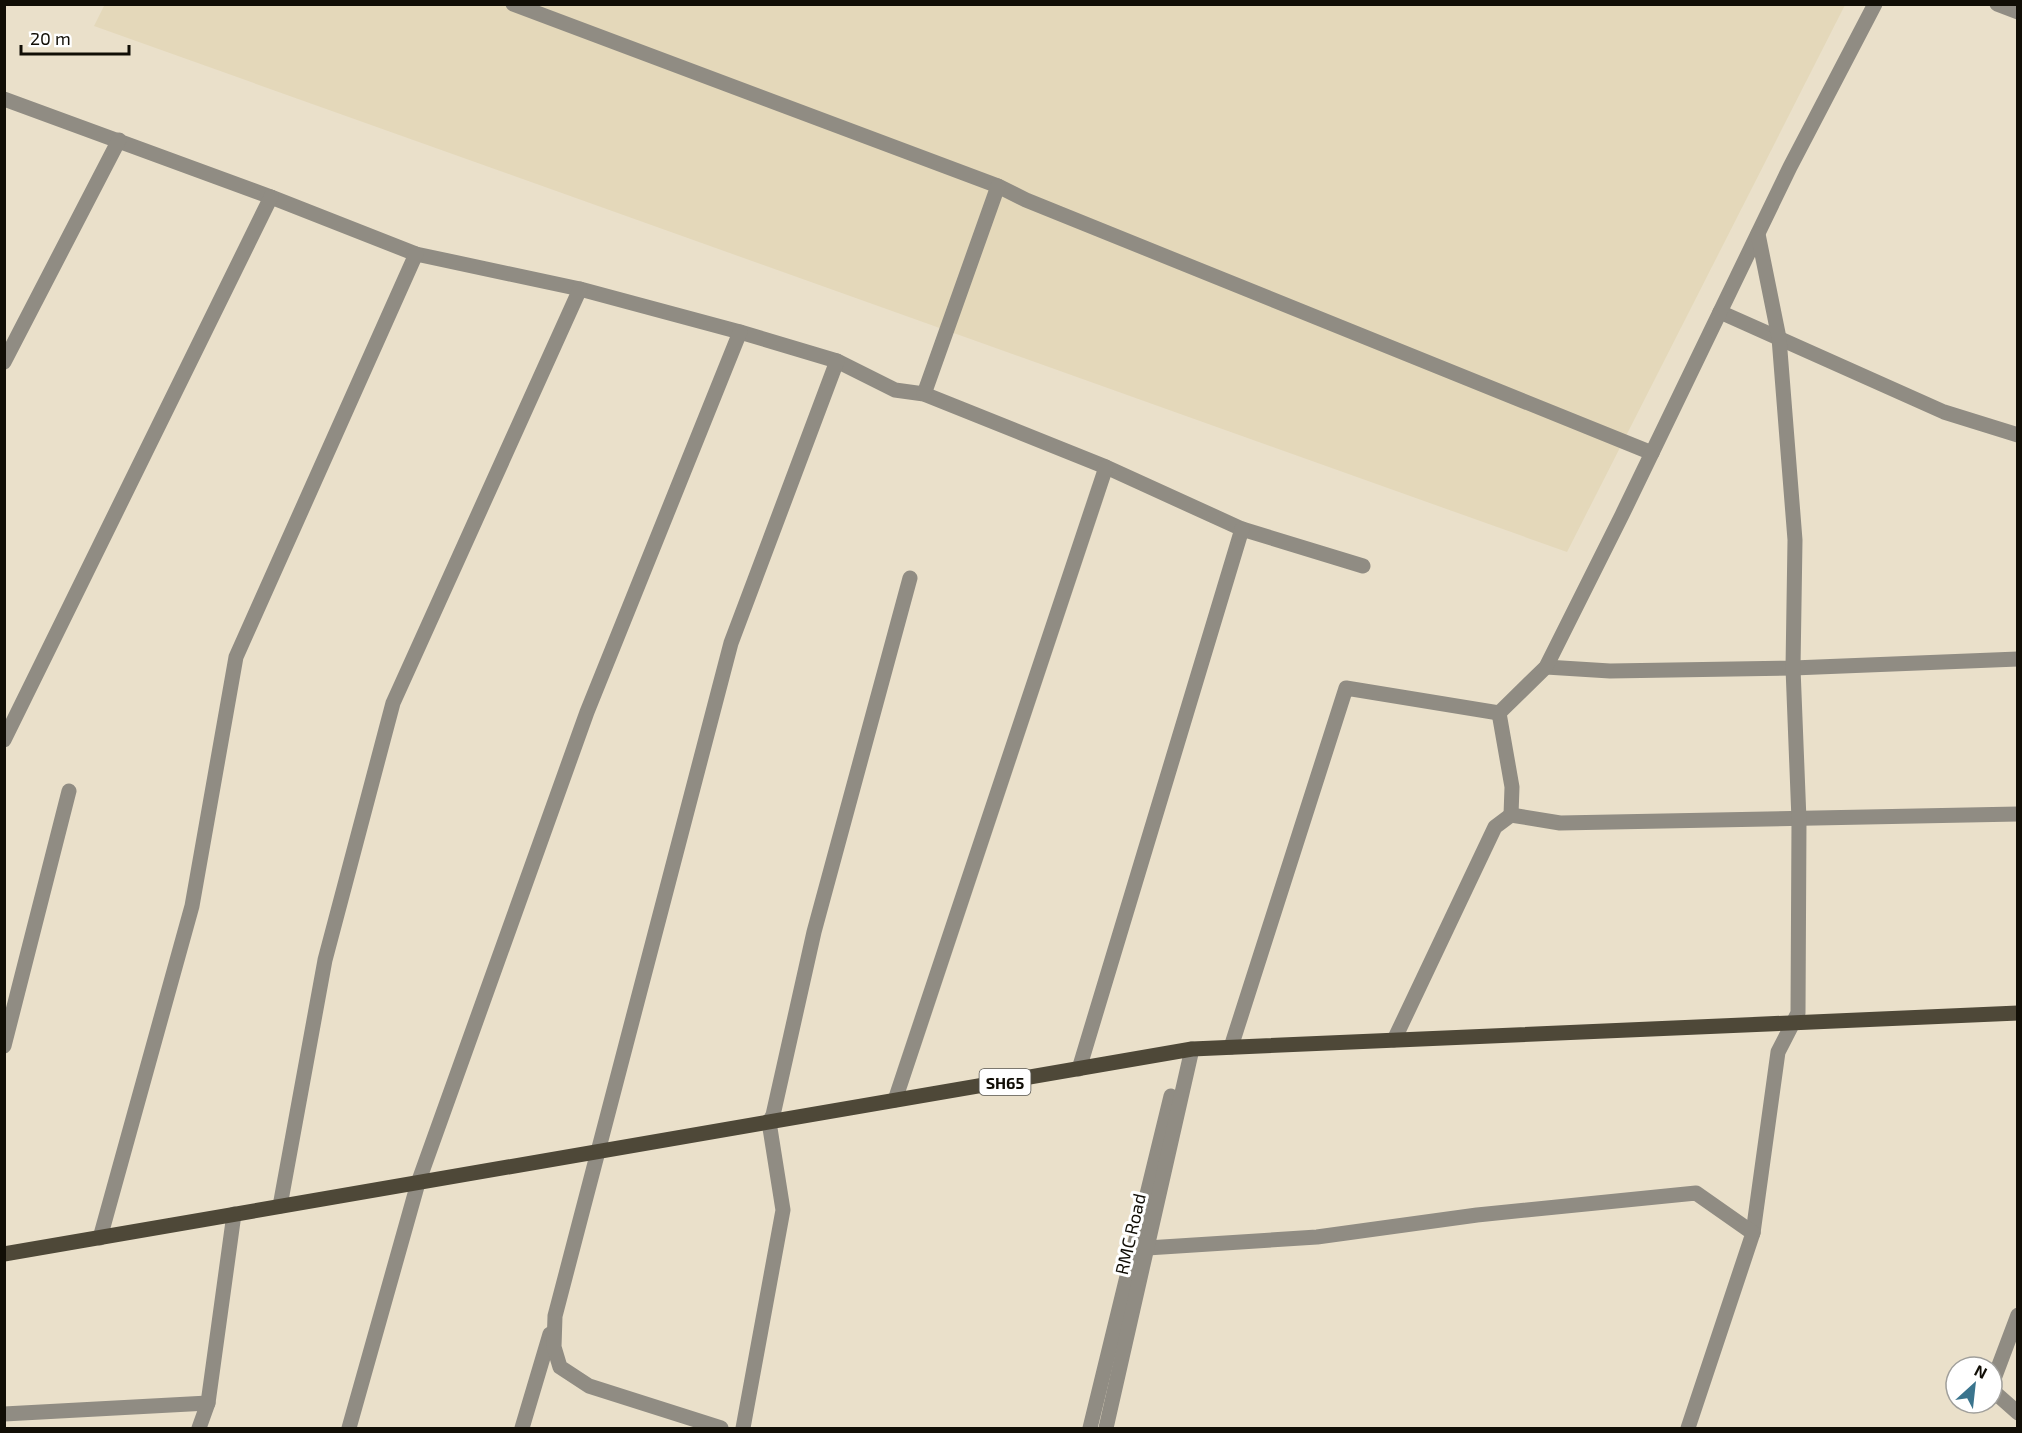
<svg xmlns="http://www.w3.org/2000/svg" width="2022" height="1433" font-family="'Exo 2',sans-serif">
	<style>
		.built { fill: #e4d8ba }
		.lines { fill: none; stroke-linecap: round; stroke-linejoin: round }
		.minor { stroke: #908c83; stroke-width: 15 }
		.major { stroke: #4e4838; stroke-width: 15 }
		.labels { text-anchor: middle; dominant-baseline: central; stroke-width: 6; stroke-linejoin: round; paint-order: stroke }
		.shield { fill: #fff; stroke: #585651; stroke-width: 1.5 }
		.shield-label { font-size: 16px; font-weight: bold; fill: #110e06 }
		.street-label { font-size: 18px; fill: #110e06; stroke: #fff }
	</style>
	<rect width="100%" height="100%" fill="#eae0ca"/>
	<polygon class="built" points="105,4 1845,5 1567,552 94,26"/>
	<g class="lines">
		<g class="minor">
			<polyline points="513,4 998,186 1026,200 1652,453"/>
			<polyline points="1997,4 2018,12"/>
			<polyline points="4,99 271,197 416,254 580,289 740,332 837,361 895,390 924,394 1106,467 1242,529 1363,566"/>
			<polyline points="1720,312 1944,412 2018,435"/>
			<polyline points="4,362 119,140"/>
			<polyline points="924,394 998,186"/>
			<polyline points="1546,667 1610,671 1793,668 2018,659"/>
			<polyline points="1499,713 1512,787 1511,815"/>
			<polyline points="4,740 271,197"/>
			<polyline points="1394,1040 1495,827 1511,815 1560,823 2018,814"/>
			<polyline points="4,1046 69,791"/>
			<polyline points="1231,1047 1346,688 1499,713 1546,667 1622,515 1790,167 1875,4"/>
			<polyline points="1079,1069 1242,529"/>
			<polyline points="895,1100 1106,467"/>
			<polyline points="280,1206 325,960 393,703 580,289"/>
			<polyline points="1753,1233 1778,1052 1798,1013 1799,820 1793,668 1795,540 1779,338 1758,234"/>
			<polyline points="100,1238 192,906 236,657 416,254"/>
			<polyline points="1147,1248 1317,1237 1477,1215 1696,1193 1753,1233 1688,1428"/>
			<polyline points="1992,1384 2018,1315"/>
			<polyline points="1992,1390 2018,1413"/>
			<polyline points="4,1414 208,1403"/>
			<polyline points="199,1428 208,1403 234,1214"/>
			<polyline points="349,1428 418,1183 587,712 740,332"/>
			<polyline points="522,1428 550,1334"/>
			<polyline points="721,1428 589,1386 560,1367 554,1347 555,1316 731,643 837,361"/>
			<polyline points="743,1428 783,1210 769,1122 773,1115 814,932 910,578"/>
			<polyline points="1090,1428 1171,1096"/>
			<polyline points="1106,1428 1192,1049"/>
		</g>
		<polyline class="major" points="4,1254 1192,1049 2018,1013"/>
	</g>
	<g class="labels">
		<rect class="shield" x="979.5" y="1069" width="51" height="26" rx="4.5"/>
		<g class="shield-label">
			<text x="1005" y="1082">SH65</text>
		</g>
		<g class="street-label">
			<text transform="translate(1130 1234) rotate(-77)">RMC Road</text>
		</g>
	</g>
	<rect width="2022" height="1433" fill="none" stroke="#110e06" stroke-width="12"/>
	<g transform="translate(1974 1385) rotate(27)"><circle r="28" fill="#ffffff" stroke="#a09f9b" stroke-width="1.5"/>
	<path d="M0-4.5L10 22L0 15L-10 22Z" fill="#3a748d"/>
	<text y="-9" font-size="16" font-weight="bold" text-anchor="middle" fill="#110e06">N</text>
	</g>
	<path d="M21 45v9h108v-9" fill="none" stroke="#110e06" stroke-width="3"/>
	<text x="30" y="45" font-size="18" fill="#110e06" stroke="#ffffff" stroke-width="4.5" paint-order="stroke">20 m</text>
</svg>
